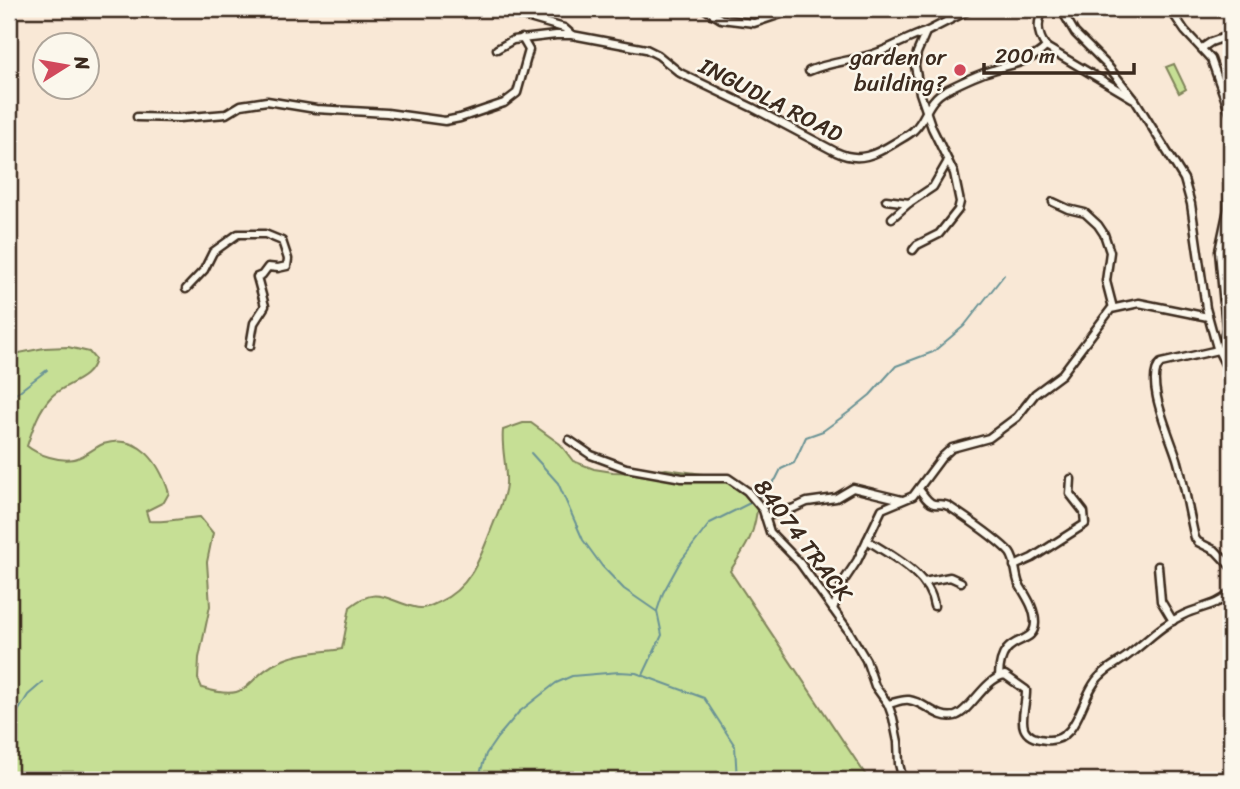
<svg xmlns="http://www.w3.org/2000/svg" width="1240" height="789" font-family="Sriracha,sans-serif">
	<style>
		.green { fill: #c6df95; stroke: #80845a; stroke-width: 2 }
		.lines { fill: none; stroke-linecap: round; stroke-linejoin: round }
		.stream { stroke: #6a9395; stroke-width: 2 }
		.street-casing { stroke: #3b2a1e; stroke-width: 11 }
		.street { stroke: #fbf7ec; stroke-width: 6 }
		.poi-dot { fill: #d1495b; stroke: #fbf7ec; stroke-width: 2.5 }
		.labels { text-anchor: middle; dominant-baseline: central; stroke-width: 5; stroke-linejoin: round; paint-order: stroke }
		.poi-label { font-size: 23px; fill: #3b2a1e; stroke: #fbf7ec; text-anchor: end }
		.street-label { font-size: 23px; fill: #3b2a1e; stroke: #fbf7ec }
	</style>
	<rect width="100%" height="100%" fill="#f9e8d6"/>
	<filter id="ink" filterUnits="userSpaceOnUse"><feTurbulence type="fractalNoise" baseFrequency=".0143" numOctaves="2"/><feDisplacementMap in="SourceGraphic" scale="14" xChannelSelector="R" yChannelSelector="G"/><feConvolveMatrix kernelMatrix="1 2 1 2 8 2 1 2 1" color-interpolation-filters="sRGB"/></filter>
	<g filter="url(#ink)">
		<g class="green">
			<polygon points="1174,64 1186,89 1179,93 1166,67"/>
			<path d="M68,347L89,352L95,359C91,381 66,382 51,397C38,411 33,428 27,446C38,455 60,462 74,459C85,457 93,448 103,444C140,432 160,464 169,493L164,502L146,511L149,521C163,523 184,518 200,517L213,533L207,562L210,606L199,658L198,679L202,688C255,704 242,677 283,660C301,652 322,652 342,649L350,607C377,585 386,600 414,607C423,610 431,606 439,602C472,587 481,555 493,525C498,512 505,498 506,484C507,466 501,448 503,430L523,423H531L560,444L573,461L594,469L613,472L645,473L666,469L725,477L758,501C755,535 748,544 730,571L869,780H9V355L44,348Z"/>
		</g>
		<g class="lines">
			<g class="stream">
				<polyline points="9,399 47,370"/>
				<polyline points="531,453 558,483 583,540 602,566 624,589 656,611"/>
				<polyline points="759,497 776,479 781,469 794,463 806,437 823,431 849,412 870,395 896,366 933,352 964,326 1004,275"/>
				<polyline points="643,675 662,635 657,611 663,593 680,562 710,523 754,501"/>
				<polyline points="9,726 28,695 43,682"/>
				<polyline points="478,780 486,754 497,738 519,712 556,683 572,676 619,672 636,673 704,698 735,746 737,780"/>
			</g>
			<defs>
				<g id="street">
					<polyline points="705,9 721,19 754,23 793,10 832,9"/>
					<polyline points="1061,9 1075,33 1107,65 1135,100 1184,179 1191,204 1206,308 1217,348 1231,376"/>
					<polyline points="1170,9 1185,31 1211,59 1231,116"/>
					<polyline points="519,15 564,28 572,35"/>
					<polyline points="1046,47 1132,98"/>
					<polyline points="1202,48 1211,42 1231,35"/>
					<path d="M497,49L513,40L556,35H572L646,49L658,55L680,73L753,108L836,152C859,163 875,155 896,142C902,138 909,135 914,130C927,118 926,100 948,89C962,82 978,74 993,70C1012,64 1031,62 1046,47C1037,34 1036,22 1044,9"/>
					<path d="M809,71C831,61 857,61 879,52C895,46 909,37 926,32"/>
					<polyline points="137,117 179,118 226,114 241,105 267,101 316,109 387,113 445,121 460,118 504,103 517,93 529,50 522,38"/>
					<polyline points="886,200 909,203"/>
					<polyline points="1053,202 1068,209 1085,213 1098,225 1104,234 1110,252 1106,281 1113,308"/>
					<polyline points="892,218 909,203 933,187 948,161"/>
					<polyline points="913,250 917,245 939,234 958,210 960,202 954,173 932,128 920,93 915,66 917,53 926,32 971,9"/>
					<polyline points="186,289 204,270 213,252 238,234 265,234 282,241 288,259 287,266 278,268 268,267 262,275 257,277 265,306 254,323 250,346"/>
					<path d="M1218,350L1161,363C1142,379 1173,442 1178,462C1185,487 1189,513 1195,538L1198,542L1216,551L1231,567"/>
					<polyline points="1222,355 1226,327 1219,251 1228,209 1231,160"/>
					<polyline points="569,440 591,455 626,468 682,478 728,478 747,491 763,510 770,532 800,563 848,630 866,660 875,686 888,704 893,718 898,742 899,764 903,780"/>
					<path d="M919,489C923,494 928,503 934,504C940,505 944,503 950,507C966,518 998,539 1010,553C1016,561 1015,574 1019,584C1026,596 1035,608 1035,623C1034,649 1000,630 999,676"/>
					<polyline points="765,517 794,508 807,502 836,498 853,488 902,500"/>
					<path d="M867,540C891,556 930,574 934,606"/>
					<polyline points="1014,566 1032,558 1085,524 1084,512 1070,494 1071,479"/>
					<polyline points="1158,566 1161,601 1173,621"/>
					<polyline points="924,582 950,577 961,582"/>
					<polyline points="833,609 843,582 857,561 882,509 913,496 942,457 952,448 989,438 1017,417 1035,394 1062,374 1111,309 1139,303 1208,317"/>
					<path d="M888,704C894,703 902,699 909,700C925,702 938,720 955,716C970,712 985,678 1005,675L1026,690C1027,710 1010,737 1046,740C1080,743 1080,694 1101,675C1110,666 1122,661 1131,653C1148,640 1163,624 1183,615C1199,607 1218,606 1231,593"/>
				</g>
			</defs>
			<use href="#street" class="street-casing"/>
			<use href="#street" class="street"/>
		</g>
	</g>
	<circle class="poi-dot" cx="960" cy="70" r="7"/>
	<g class="labels">
		<g class="poi-label">
			<text x="946" y="57">garden or<tspan x="946" dy="26">building?</tspan></text>
		</g>
		<g class="street-label">
			<text transform="translate(771 100) rotate(27)">INGUDLA ROAD</text>
			<text transform="translate(803 540) rotate(53)">84074 TRACK</text>
		</g>
	</g>
	<rect width="1240" height="789" fill="none" stroke="#fbf7ec" stroke-width="35"/>
	<rect x="18" y="18" width="1205" height="754" fill="none" stroke="#3b2a1e" stroke-width="2.5" filter="url(#ink)"/>
	<g transform="translate(66 66) rotate(79)"><circle r="33" fill="#fbf7ec" stroke="#aea59a" stroke-width="2"/>
	<path d="M0-5L12 26L0 18L-12 26Z" fill="#d1495b"/>
	<text y="-10" font-size="19" font-weight="bold" text-anchor="middle" fill="#3b2a1e">N</text>
	</g>
	<path d="M984 63v10h150v-10" fill="none" stroke="#3b2a1e" stroke-width="3.5"/>
	<text x="995" y="63" font-size="21" fill="#3b2a1e" stroke="#fbf7ec" stroke-width="5" paint-order="stroke">200 m</text>
</svg>
